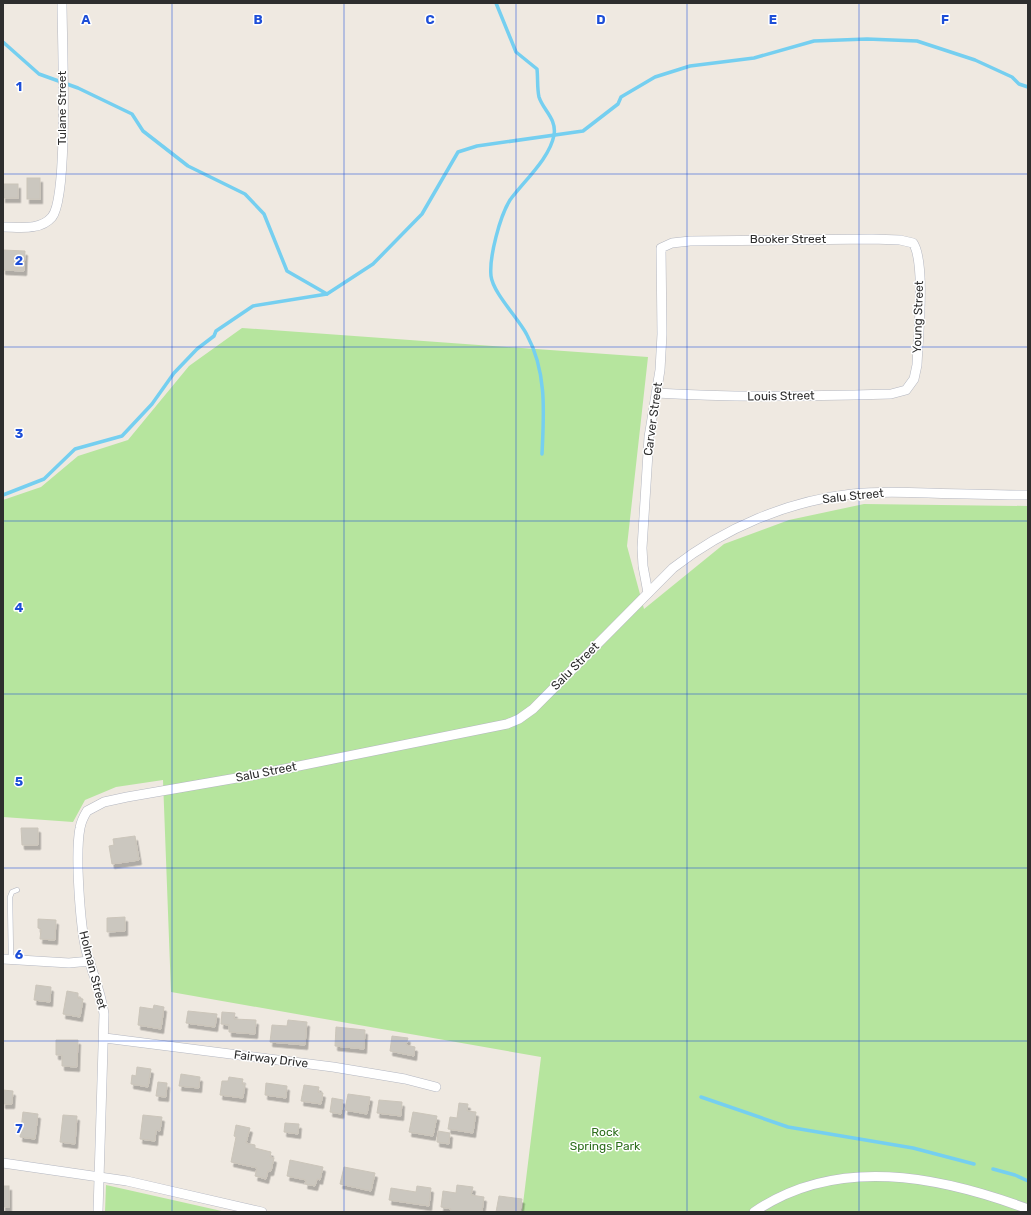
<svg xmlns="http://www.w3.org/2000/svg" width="1031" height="1215" font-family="Rubik,sans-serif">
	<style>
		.green { fill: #b6e59e }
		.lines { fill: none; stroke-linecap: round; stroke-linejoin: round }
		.stream { stroke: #75cff0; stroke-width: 3.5 }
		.building { fill: #cbc7bf; stroke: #cbc5ba; filter: url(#shadow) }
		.service-casing { stroke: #b4b7c1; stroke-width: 5.5 }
		.minor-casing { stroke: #b4b7c1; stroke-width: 10 }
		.service { stroke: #fff; stroke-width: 4.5 }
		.minor { stroke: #fff; stroke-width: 9 }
		.grid { fill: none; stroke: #1d4ed8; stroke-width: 1; stroke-opacity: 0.55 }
		.labels { text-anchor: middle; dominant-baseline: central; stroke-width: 3; stroke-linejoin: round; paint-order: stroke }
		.street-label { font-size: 12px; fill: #2e2e2e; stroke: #fff }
		.park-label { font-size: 12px; fill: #2c6e1b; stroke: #fff }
		.grid-label { font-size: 13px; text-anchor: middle; font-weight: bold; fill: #1d4ed8; stroke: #fff; stroke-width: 3; stroke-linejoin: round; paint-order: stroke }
	</style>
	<defs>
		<filter id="shadow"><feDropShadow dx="2.5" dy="4.5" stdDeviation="0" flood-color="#0004"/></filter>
	</defs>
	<rect width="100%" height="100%" fill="#efe9e1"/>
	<g class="green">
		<polygon points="242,328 648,357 627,546 644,609 724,544 789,520 864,504 1028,506 1028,1212 522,1212 541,1057 171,992 163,780 116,787 85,800 73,822 3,817 3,500 41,487 78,456 128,440 189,366"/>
		<polygon points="106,1185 226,1212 105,1212"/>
	</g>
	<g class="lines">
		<g class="stream">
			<path d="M496,3L516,52L537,69C538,78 537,88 539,97C543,110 557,119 554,135C550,158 524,181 510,200C500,216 489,257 491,276C493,293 519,319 527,335C547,372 544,413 542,454"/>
			<polyline points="3,42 39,74 78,88 132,114 143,131 188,166 245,194 264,214 287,271 327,294"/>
			<polyline points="3,495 44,479 75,449 122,436 152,404 174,373 197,349 214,336 216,331 253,306 327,294 373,264 422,214 458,152 477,146 583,131 618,104 621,97 655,77 690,66 754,58 814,41 867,39 917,41 975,60 1012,77 1019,84 1028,87"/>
			<polyline points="701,1097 788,1127 913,1148 974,1164"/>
			<polyline points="993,1169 1015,1175 1028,1181"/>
		</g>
	</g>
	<g class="building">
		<rect x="27" y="178" width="13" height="21"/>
		<rect x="3" y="184" width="15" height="14"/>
		<polygon points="3,250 25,251 24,271 3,270"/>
		<polygon points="21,828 38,828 38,845 22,845"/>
		<polygon points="135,836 139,860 112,864 109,846 114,845 113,839"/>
		<polygon points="125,917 125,931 107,932 107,918"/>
		<polygon points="38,919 56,920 55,940 40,939 41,929 38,928"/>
		<polygon points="36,985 51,987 50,1002 34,1000"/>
		<polygon points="67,991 78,993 78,998 83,999 80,1017 63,1014"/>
		<polygon points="154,1005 164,1007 161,1029 138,1025 140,1007 153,1009"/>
		<polygon points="188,1011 217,1014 215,1027 186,1023"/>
		<polygon points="222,1012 235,1013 234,1019 256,1020 255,1034 229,1032 229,1025 221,1024"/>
		<polygon points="288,1020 307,1022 305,1045 270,1042 272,1025 287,1026"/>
		<polygon points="336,1027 365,1030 364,1049 335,1046"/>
		<polygon points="392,1036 408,1038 406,1045 415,1047 414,1056 390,1051"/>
		<polygon points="56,1040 78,1040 77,1067 62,1066 62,1055 56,1055"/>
		<polygon points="137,1067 151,1069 148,1087 131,1084 132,1075 136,1076"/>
		<polygon points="181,1074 200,1077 199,1088 179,1086"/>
		<polygon points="229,1077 243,1079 242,1084 245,1084 243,1098 220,1095 222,1081 228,1081"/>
		<polygon points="158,1082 167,1083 166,1097 156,1096"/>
		<polygon points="266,1083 287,1086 286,1098 265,1095"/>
		<polygon points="304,1085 319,1087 318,1092 323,1093 321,1104 301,1101"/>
		<polygon points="3,1090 13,1091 12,1104 3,1104"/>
		<polygon points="348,1094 370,1097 367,1114 345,1110"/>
		<polygon points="332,1098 343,1100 341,1114 330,1112"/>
		<polygon points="379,1100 402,1102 401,1116 377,1113"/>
		<polygon points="459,1103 468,1104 467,1111 476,1112 473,1133 448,1129 450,1117 457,1118"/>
		<polygon points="23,1112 38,1114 35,1139 20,1137"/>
		<polygon points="413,1112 437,1116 433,1136 409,1132"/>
		<polygon points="63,1115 77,1116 75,1144 60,1142"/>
		<polygon points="143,1115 162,1117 160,1131 156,1130 155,1141 140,1139"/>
		<polygon points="285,1123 299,1124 298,1134 284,1132"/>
		<polygon points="236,1125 250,1128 246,1143 255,1145 255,1148 271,1152 270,1157 274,1158 271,1171 268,1171 266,1179 255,1176 257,1168 231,1162 236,1137 234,1136"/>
		<polygon points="438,1131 450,1133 449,1144 437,1142"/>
		<polygon points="290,1160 323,1167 320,1180 317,1179 315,1186 305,1184 306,1180 287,1176"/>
		<polygon points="344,1167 375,1173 371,1191 340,1184"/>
		<polygon points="457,1185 473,1187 471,1195 484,1197 482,1212 450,1212 451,1209 441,1207 443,1191 456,1193"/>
		<rect x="3" y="1186" width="6" height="21"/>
		<polygon points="417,1186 431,1188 429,1206 389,1200 391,1188 416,1192"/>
		<polygon points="499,1196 522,1199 520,1212 496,1212"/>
	</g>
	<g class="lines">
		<defs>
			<polyline id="service" points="11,959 10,897 12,892 17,890"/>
			<g id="minor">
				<path d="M3,227C19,227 40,231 52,217C69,196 62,39 62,3"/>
				<path d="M648,593L643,566L642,548L649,437L660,370L662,334L661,248L672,243L690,241L872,239L900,240L913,243C926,262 918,339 917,365L914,379L906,390L891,394C813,396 734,398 656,393"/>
				<polyline points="3,959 69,963 90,961"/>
				<polyline points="105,1038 333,1067 405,1079 436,1087"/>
				<polyline points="3,1163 127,1181 262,1212"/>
				<path d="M98,1212L104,1014C101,992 92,972 86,950C80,924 75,854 80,828C81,822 84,816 87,811L104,802L127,797L254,775L507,724L519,719L533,709L673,568C724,528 788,501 852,494C878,491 903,492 928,493C961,494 995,495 1028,495"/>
				<path d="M754,1212C837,1155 939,1176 1028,1209"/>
			</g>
		</defs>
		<use href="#service" class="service-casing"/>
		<use href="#minor" class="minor-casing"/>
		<use href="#service" class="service"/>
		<use href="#minor" class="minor"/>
	</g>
	<path class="grid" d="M172,3V1212M344,3V1212M516,3V1212M687,3V1212M859,3V1212M3,174H1028M3,347H1028M3,521H1028M3,694H1028M3,868H1028M3,1041H1028"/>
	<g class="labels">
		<g class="street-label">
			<text transform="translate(62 108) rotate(-90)">Tulane Street</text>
			<text x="788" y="239">Booker Street</text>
			<text transform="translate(918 317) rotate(-88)">Young Street</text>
			<text transform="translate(781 396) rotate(-1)">Louis Street</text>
			<text transform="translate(653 419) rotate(-82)">Carver Street</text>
			<text transform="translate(853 496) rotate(-6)">Salu Street</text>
			<text transform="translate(575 666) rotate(-45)">Salu Street</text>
			<text transform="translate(266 772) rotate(-11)">Salu Street</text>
			<text transform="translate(93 970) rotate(76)">Holman Street</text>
			<text transform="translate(271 1059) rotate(7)">Fairway Drive</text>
		</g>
		<g class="park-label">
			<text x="605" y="1132">Rock<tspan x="605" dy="14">Springs Park</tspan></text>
		</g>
	</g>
	<g class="grid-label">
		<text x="86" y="24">A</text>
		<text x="258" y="24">B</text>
		<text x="430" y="24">C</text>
		<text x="601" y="24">D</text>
		<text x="773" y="24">E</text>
		<text x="945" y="24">F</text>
		<text x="19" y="91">1</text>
		<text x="19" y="265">2</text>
		<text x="19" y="438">3</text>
		<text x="19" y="612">4</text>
		<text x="19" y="786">5</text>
		<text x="19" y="959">6</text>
		<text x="19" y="1133">7</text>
	</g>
	<rect width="1031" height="1215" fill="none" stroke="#2e2e2e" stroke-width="8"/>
</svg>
